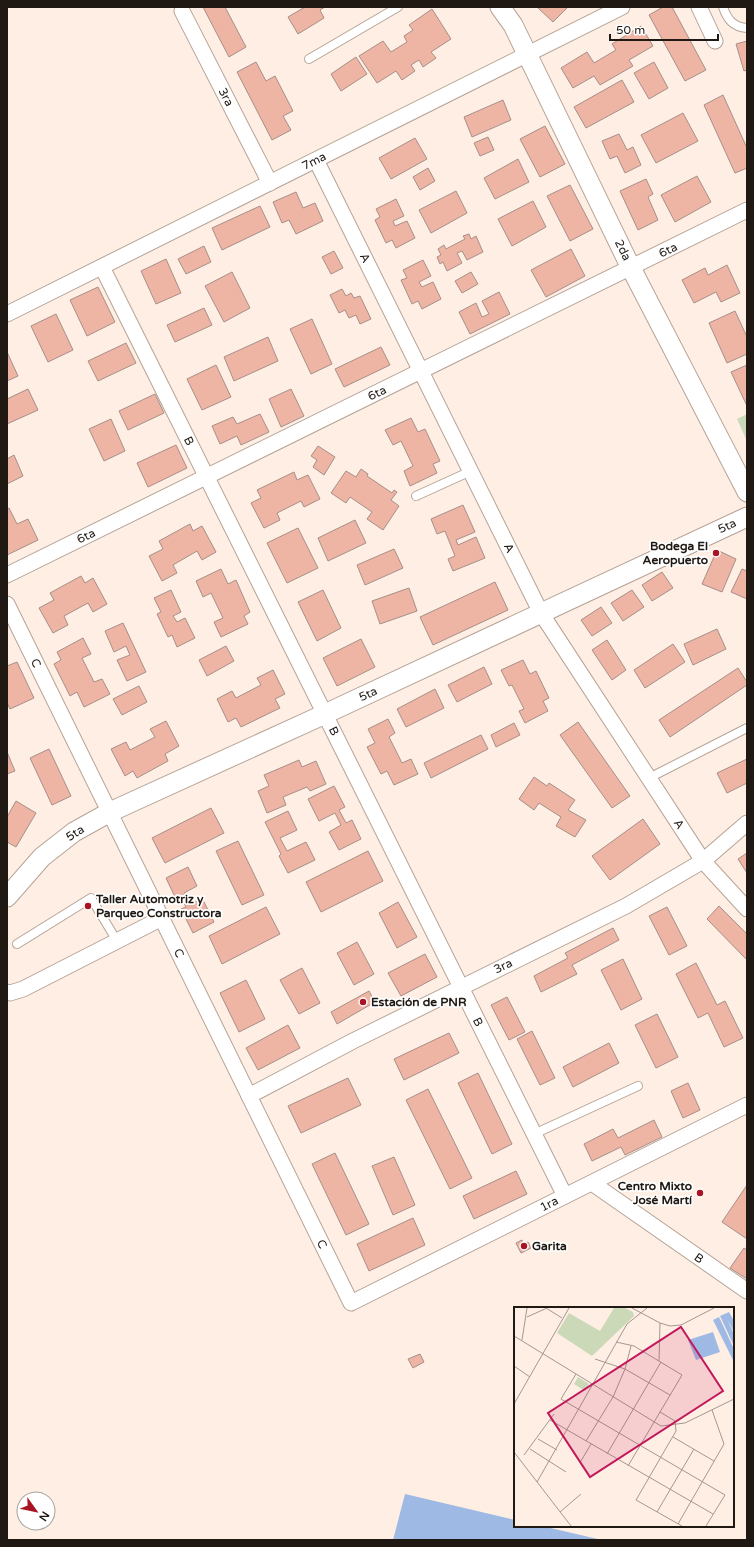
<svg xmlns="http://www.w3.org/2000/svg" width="754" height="1547" font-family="'Varela Round',sans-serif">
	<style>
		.green { fill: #ccd9b8 }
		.water { fill: #9fb9e5 }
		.building { fill: #eeb5a5; stroke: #a68f89 }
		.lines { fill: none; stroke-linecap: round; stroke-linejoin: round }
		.service-casing { stroke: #b6a396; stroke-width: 10 }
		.minor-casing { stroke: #b6a396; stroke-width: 17 }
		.tertiary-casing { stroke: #b6a396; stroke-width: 21 }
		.service { stroke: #fff; stroke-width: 8 }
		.minor { stroke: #fff; stroke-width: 15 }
		.tertiary { stroke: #fff; stroke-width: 19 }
		.poi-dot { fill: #a91423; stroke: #fff; stroke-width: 1.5 }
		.labels { text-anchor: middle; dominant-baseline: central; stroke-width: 3.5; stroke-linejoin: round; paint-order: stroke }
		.street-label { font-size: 12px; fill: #1f1813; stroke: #fff }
		.poi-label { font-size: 12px; font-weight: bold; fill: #1f1813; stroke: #fff; text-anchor: start }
		.inset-road { fill: none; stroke: #a59890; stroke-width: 1 }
		.view { fill: #c2185b; fill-opacity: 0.15; stroke: #c2185b; stroke-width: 2 }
		.inset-edge { fill: none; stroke: #1f1813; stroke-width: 2 }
	</style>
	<rect width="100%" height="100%" fill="#ffeee3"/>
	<polygon class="green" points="747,414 747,441 737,419"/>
	<polygon class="water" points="405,1494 515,1520 515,1526 542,1526 602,1540 393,1540"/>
	<g class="building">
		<polygon points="203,7 225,7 246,47 229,57"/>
		<polygon points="305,7 325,7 320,10 324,18 298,34 288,17"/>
		<polygon points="537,7 566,7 567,8 553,22"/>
		<polygon points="663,7 672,7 706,70 685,81 649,15"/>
		<polygon points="432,9 451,39 431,52 436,58 423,67 419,60 411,65 415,71 402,80 396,71 377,83 359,56 383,41 391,52 407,42 404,36 413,30 409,25"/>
		<polygon points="641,26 653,46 629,60 633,66 600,85 594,76 573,88 561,68 587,52 594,63 616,50 612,44"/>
		<polygon points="747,41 747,70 744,71 736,44"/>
		<polygon points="356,57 367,74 341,91 331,74"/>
		<polygon points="256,62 266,81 275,76 293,111 283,116 291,130 272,140 237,72"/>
		<polygon points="654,62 668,88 649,99 634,73"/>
		<polygon points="622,80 634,102 586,128 574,107"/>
		<polygon points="723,95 747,148 747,168 735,173 704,105"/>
		<polygon points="503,100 511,120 472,137 464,117"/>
		<polygon points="683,113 698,141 656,163 641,135"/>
		<polygon points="545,126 565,164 540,177 520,139"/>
		<polygon points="619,134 627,150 633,147 641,165 625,173 617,156 610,159 602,141"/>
		<polygon points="488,137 494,150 480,156 474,143"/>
		<polygon points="415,138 427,159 391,179 379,158"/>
		<polygon points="518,159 529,182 495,199 484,178"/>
		<polygon points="428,168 435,181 420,190 413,177"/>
		<polygon points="697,176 711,202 675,222 661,195"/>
		<polygon points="646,179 653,194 648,197 658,220 638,230 620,191"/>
		<polygon points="570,185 593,229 570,241 547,196"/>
		<polygon points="456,191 467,213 431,233 419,210"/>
		<polygon points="296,192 303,208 315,203 323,221 296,234 289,220 282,223 273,202"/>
		<polygon points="396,199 404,216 393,221 395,226 407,221 415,238 396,248 392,240 386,243 375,220 380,217 376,209"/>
		<polygon points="533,201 546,227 512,246 498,219"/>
		<polygon points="260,206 270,227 222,250 212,228"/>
		<polygon points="469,234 471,239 476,236 483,252 467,260 462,251 457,253 462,263 447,271 443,262 440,264 437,257 441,255 438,249 444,245 446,249 465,239 463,236"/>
		<polygon points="204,246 211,262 186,274 178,259"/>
		<polygon points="571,249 585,276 546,297 531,270"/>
		<polygon points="334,251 343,268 331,274 322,257"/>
		<polygon points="166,259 181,293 156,304 141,271"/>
		<polygon points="423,260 431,276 419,282 422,287 433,282 441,299 422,309 418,301 412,304 401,280 407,278 403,270"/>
		<polygon points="727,265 740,293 721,302 716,292 694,303 682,280 705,268 708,275"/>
		<polygon points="232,272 250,308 224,322 205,286"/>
		<polygon points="471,272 478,284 462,293 455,281"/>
		<polygon points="98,287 115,322 87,336 70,300"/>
		<polygon points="342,289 346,296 351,293 354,298 360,296 371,319 360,324 356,315 349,318 345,310 339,313 330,295"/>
		<polygon points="499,292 510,314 470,334 459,312 476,303 482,317 489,314 482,301"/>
		<polygon points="204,308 212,325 175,342 167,325"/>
		<polygon points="735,311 747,337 747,354 727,363 709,323"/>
		<polygon points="56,314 73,350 48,362 31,326"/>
		<polygon points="312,319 332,364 311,374 290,329"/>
		<polygon points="268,337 278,361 234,381 224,357"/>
		<polygon points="126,343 136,363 98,381 88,361"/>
		<polygon points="381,347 390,365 344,387 335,369"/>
		<polygon points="7,352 18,376 7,381"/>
		<polygon points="216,365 231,397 202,410 187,379"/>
		<polygon points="747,365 747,406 731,372"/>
		<polygon points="28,389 38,410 7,424 7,399"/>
		<polygon points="291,389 304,416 281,427 269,399"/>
		<polygon points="155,394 164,413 128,430 119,411"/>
		<polygon points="260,414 269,432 241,445 237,436 220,444 212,426 233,417 237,424"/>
		<polygon points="411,418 418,432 425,429 440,461 433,464 437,473 410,486 404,471 413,466 401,441 393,445 385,430"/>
		<polygon points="111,419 125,451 104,461 89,429"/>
		<polygon points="176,445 187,468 148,487 137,463"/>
		<polygon points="318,446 335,457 324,475 313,467 317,460 311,456"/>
		<polygon points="14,455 23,476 7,484 7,459"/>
		<polygon points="361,469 368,474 367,476 392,493 394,490 397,492 391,500 399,506 383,530 367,519 372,512 350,497 346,503 331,493 346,471 356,477"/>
		<polygon points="294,472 297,480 308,475 320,499 304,507 301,501 277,513 280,520 264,528 251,503 261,498 257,490"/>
		<polygon points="463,505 475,532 456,540 458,545 476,537 485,558 453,571 448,559 455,556 445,531 437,534 431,519"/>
		<polygon points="9,508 17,524 28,519 38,540 7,555 7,509"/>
		<polygon points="355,520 366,543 328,561 318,538"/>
		<polygon points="190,524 193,531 202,526 216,552 202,560 197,551 173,565 177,573 162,581 149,556 163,549 159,541"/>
		<polygon points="298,528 318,568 287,583 267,543"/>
		<polygon points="394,549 403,568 365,585 357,565"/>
		<polygon points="717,550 736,559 722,592 702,584"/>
		<polygon points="221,569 228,584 236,580 250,612 244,616 248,624 221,637 214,622 223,618 211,593 203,597 196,581"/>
		<polygon points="742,569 747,571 747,599 731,592"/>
		<polygon points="662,572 673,588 652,601 642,585"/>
		<polygon points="81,576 85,583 93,578 107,604 93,612 88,603 64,616 68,625 53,633 39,608 54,600 50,593"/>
		<polygon points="495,582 508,610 433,645 420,617"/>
		<polygon points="409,588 417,611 380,624 372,601"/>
		<polygon points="171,590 181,612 173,616 177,622 185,618 195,638 177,647 172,635 168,637 157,614 161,612 154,598"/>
		<polygon points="323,590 341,628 317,641 298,602"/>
		<polygon points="632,590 644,607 623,621 611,603"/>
		<polygon points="601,607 612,623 592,636 581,620"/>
		<polygon points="123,623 146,672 127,681 117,660 130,655 126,646 114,652 105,631"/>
		<polygon points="717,629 726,649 693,665 684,644"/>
		<polygon points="83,638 91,654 82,658 94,682 102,679 110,694 84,707 77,692 70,696 54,664 61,660 57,652"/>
		<polygon points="361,639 375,667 337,686 323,658"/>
		<polygon points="607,640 626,670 612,680 592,650"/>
		<polygon points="673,644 685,662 645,688 634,670"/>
		<polygon points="226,646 234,661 207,676 199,660"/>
		<polygon points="523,660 530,674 536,671 549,698 543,701 548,711 525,723 519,711 524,709 512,685 509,686 501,670"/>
		<polygon points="17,662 34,698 10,709 7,703 7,666"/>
		<polygon points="484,667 492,684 457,702 448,685"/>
		<polygon points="738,668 747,682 747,685 670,737 659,720"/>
		<polygon points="273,670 285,694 275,699 280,708 241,727 236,718 228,722 217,699 232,691 236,698 261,685 257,678"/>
		<polygon points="139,686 147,702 122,715 113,699"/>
		<polygon points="435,689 444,708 406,727 397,709"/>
		<polygon points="388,719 395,733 389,737 402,763 411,759 418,774 394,785 387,771 381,774 367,747 375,743 368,729"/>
		<polygon points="166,721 179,746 165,754 168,761 137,778 133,771 125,776 111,749 126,742 130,750 155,737 150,729"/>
		<polygon points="578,722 630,796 612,808 560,735"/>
		<polygon points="514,723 520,735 496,747 491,735"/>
		<polygon points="481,735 488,749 431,778 424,763"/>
		<polygon points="49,749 71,796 52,805 30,758"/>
		<polygon points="7,752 15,771 7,774"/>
		<polygon points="747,759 747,783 727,793 717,773"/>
		<polygon points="299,760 302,767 316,761 326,784 310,791 307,787 283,797 286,805 267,813 258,791 269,786 264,775"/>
		<polygon points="534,777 547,786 549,783 575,800 568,810 586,820 575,837 556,826 561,817 539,803 534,810 519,799"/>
		<polygon points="334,786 345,807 339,810 346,823 352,820 361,839 339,850 329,832 341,825 335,813 319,821 308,799"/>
		<polygon points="16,801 36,813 16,847 7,842 7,817"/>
		<polygon points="211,808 224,833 165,863 152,838"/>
		<polygon points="288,811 297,830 280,838 287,851 306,842 315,860 288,873 279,856 281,854 265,822"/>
		<polygon points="643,819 660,844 610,880 592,856"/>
		<polygon points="238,841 264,895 242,905 216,851"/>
		<polygon points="368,851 383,881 321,912 306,882"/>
		<polygon points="747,853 747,873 738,859"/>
		<polygon points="188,867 197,886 184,893 190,905 202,898 214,922 193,933 181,909 186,907 179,895 175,897 166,878"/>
		<polygon points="398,902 417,937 397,948 379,913"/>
		<polygon points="719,906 747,934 747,960 707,919"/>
		<polygon points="266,907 280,934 222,964 209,936"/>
		<polygon points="667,907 687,946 669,955 649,916"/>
		<polygon points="613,928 619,940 572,965 577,974 541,992 534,976 568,958 565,953"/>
		<polygon points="357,942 374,974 354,985 337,953"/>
		<polygon points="425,954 437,977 401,996 388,973"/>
		<polygon points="623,959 642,999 621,1010 601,970"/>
		<polygon points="696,963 717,1005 725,1001 743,1038 724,1047 708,1013 698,1018 676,974"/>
		<polygon points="302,968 320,1003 299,1014 280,980"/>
		<polygon points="246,980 265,1019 239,1032 220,993"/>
		<polygon points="369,991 375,1002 337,1024 331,1012"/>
		<polygon points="507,997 525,1032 509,1040 491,1005"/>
		<polygon points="657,1014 678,1057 656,1068 635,1025"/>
		<polygon points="288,1025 300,1048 258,1070 246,1048"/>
		<polygon points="532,1031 555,1078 540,1085 517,1039"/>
		<polygon points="449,1033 459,1053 404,1080 394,1059"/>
		<polygon points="609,1043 619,1063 573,1087 563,1067"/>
		<polygon points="478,1073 512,1144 492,1154 458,1083"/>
		<polygon points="348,1078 361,1105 301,1133 288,1106"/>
		<polygon points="688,1083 700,1110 683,1118 671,1091"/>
		<polygon points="428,1089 472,1178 450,1189 406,1100"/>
		<polygon points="654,1120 662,1137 625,1155 621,1147 592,1161 584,1144 613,1129 618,1138"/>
		<polygon points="335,1153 369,1224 346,1235 312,1164"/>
		<polygon points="394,1157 415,1205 393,1215 372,1166"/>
		<polygon points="516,1171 527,1194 474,1219 463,1196"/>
		<polygon points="747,1185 747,1239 722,1222"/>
		<polygon points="413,1218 425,1245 369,1271 357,1244"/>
		<polygon points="522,1240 523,1244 528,1242 531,1248 521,1253 516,1243"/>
		<polygon points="744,1248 747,1250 747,1279 730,1268"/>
		<polygon points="420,1354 424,1362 413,1368 408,1359"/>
	</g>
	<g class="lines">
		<defs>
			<g id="service">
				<path d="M723,7C727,19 733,27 747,28"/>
				<polyline points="309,59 398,7"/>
				<polyline points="416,496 471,471"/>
				<polyline points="649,778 747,728"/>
				<polyline points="17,944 91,898 117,941"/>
				<polyline points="534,1134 638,1086"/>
			</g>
			<g id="minor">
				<polyline points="699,7 715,41"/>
				<polyline points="182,11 270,183"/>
				<polyline points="316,160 541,613 703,861 747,909"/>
				<polyline points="102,267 565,1196"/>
				<polyline points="7,314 622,7"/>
				<polyline points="7,575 747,210"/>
				<polyline points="7,604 351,1303 747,1105"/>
				<polyline points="7,992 10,993 23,989 162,918"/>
				<polyline points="249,1096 353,1041 626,906 703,861 747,823"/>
				<polyline points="592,1183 747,1291"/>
			</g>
			<g id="tertiary">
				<polyline points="500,7 513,25 631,268 747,492"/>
				<polyline points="7,897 42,857 74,832 110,812 325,714 747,517"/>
			</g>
		</defs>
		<use href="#service" class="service-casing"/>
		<use href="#minor" class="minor-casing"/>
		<use href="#tertiary" class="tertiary-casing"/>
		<use href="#service" class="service"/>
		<use href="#minor" class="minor"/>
		<use href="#tertiary" class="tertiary"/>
	</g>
	<g class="poi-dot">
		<circle cx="716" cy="553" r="4"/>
		<circle cx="88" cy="906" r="4"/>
		<circle cx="363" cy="1002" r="4"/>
		<circle cx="700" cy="1193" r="4"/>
		<circle cx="524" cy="1246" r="4"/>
	</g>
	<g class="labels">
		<g class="street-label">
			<text transform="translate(226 97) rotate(63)">3ra</text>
			<text transform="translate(314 161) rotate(-27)">7ma</text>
			<text transform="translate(623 250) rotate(64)">2da</text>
			<text transform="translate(668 250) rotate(-26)">6ta</text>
			<text transform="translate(365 258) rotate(63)">A</text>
			<text transform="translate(377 393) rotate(-26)">6ta</text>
			<text transform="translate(189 441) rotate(63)">B</text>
			<text transform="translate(727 526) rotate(-25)">5ta</text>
			<text transform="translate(86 536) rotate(-26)">6ta</text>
			<text transform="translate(509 548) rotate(64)">A</text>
			<text transform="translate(36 663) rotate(64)">C</text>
			<text transform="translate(368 694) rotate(-25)">5ta</text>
			<text transform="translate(334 731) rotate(64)">B</text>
			<text transform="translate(679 824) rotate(57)">A</text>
			<text transform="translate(75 833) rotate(-33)">5ta</text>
			<text transform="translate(179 953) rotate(64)">C</text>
			<text transform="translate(503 966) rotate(-26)">3ra</text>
			<text transform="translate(478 1022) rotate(63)">B</text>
			<text transform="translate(549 1204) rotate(-27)">1ra</text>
			<text transform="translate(322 1244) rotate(64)">C</text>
			<text transform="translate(699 1258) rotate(35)">B</text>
		</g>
		<g class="poi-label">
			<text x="708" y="546" text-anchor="end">Bodega El<tspan x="708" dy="14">Aeropuerto</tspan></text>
			<text x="96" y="899">Taller Automotriz y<tspan x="96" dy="14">Parqueo Constructora</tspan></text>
			<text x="371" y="1002">Estación de PNR</text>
			<text x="692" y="1186" text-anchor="end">Centro Mixto<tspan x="692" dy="14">José Martí</tspan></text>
			<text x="532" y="1246">Garita</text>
		</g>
	</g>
	<g transform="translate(514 1307)">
		<rect width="220" height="220" fill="#ffeee3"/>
		<path d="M100,1H111L119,5L120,9L78,49L43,26L55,6L86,24ZM64,70L75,77L71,84L60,77Z" fill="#ccd9b8"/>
		<path d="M215,5L220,14V25L213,12L220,27V39L206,9ZM205,10L220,42V55L199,13ZM199,25L206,45L182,53L174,33Z" fill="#9fb9e5"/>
		<path class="inset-road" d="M32,1L48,11M118,1L146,16L156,19L167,18L200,1M13,10L33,1M0,29L147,119L171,116L220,92M8,33L13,1M102,35L120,39L168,68L114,159M81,52L111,62L156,88M145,54L146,16M0,59L16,70M62,67L47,92L211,188L192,219M0,97L55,1M146,105L161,114L162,124L122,193L168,219M36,113L199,207M159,130L200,154M24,132L43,143M72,134L99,90L111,62L117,39M16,142L52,165M0,145L57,219M93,147L147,55M10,148L40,107M67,154L77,137M23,175L113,17L133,1M46,205L67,187M143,205L180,142M164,217L210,137L198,103"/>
		<path class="view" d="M167,20L209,84L76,170L34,106Z"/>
		<rect width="220" height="220" class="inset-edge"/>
	</g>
	<rect width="754" height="1547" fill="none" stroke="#1f1813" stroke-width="16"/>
	<g transform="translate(36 1511) rotate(123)"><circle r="19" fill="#ffffff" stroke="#a5a3a1"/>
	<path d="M0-3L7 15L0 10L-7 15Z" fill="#a91423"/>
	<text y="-6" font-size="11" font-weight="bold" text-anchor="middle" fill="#1f1813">N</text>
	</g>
	<path d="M610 34v6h108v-6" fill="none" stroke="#1f1813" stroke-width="2"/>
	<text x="616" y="34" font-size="12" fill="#1f1813" stroke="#ffffff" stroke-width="3" paint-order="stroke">50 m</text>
</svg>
